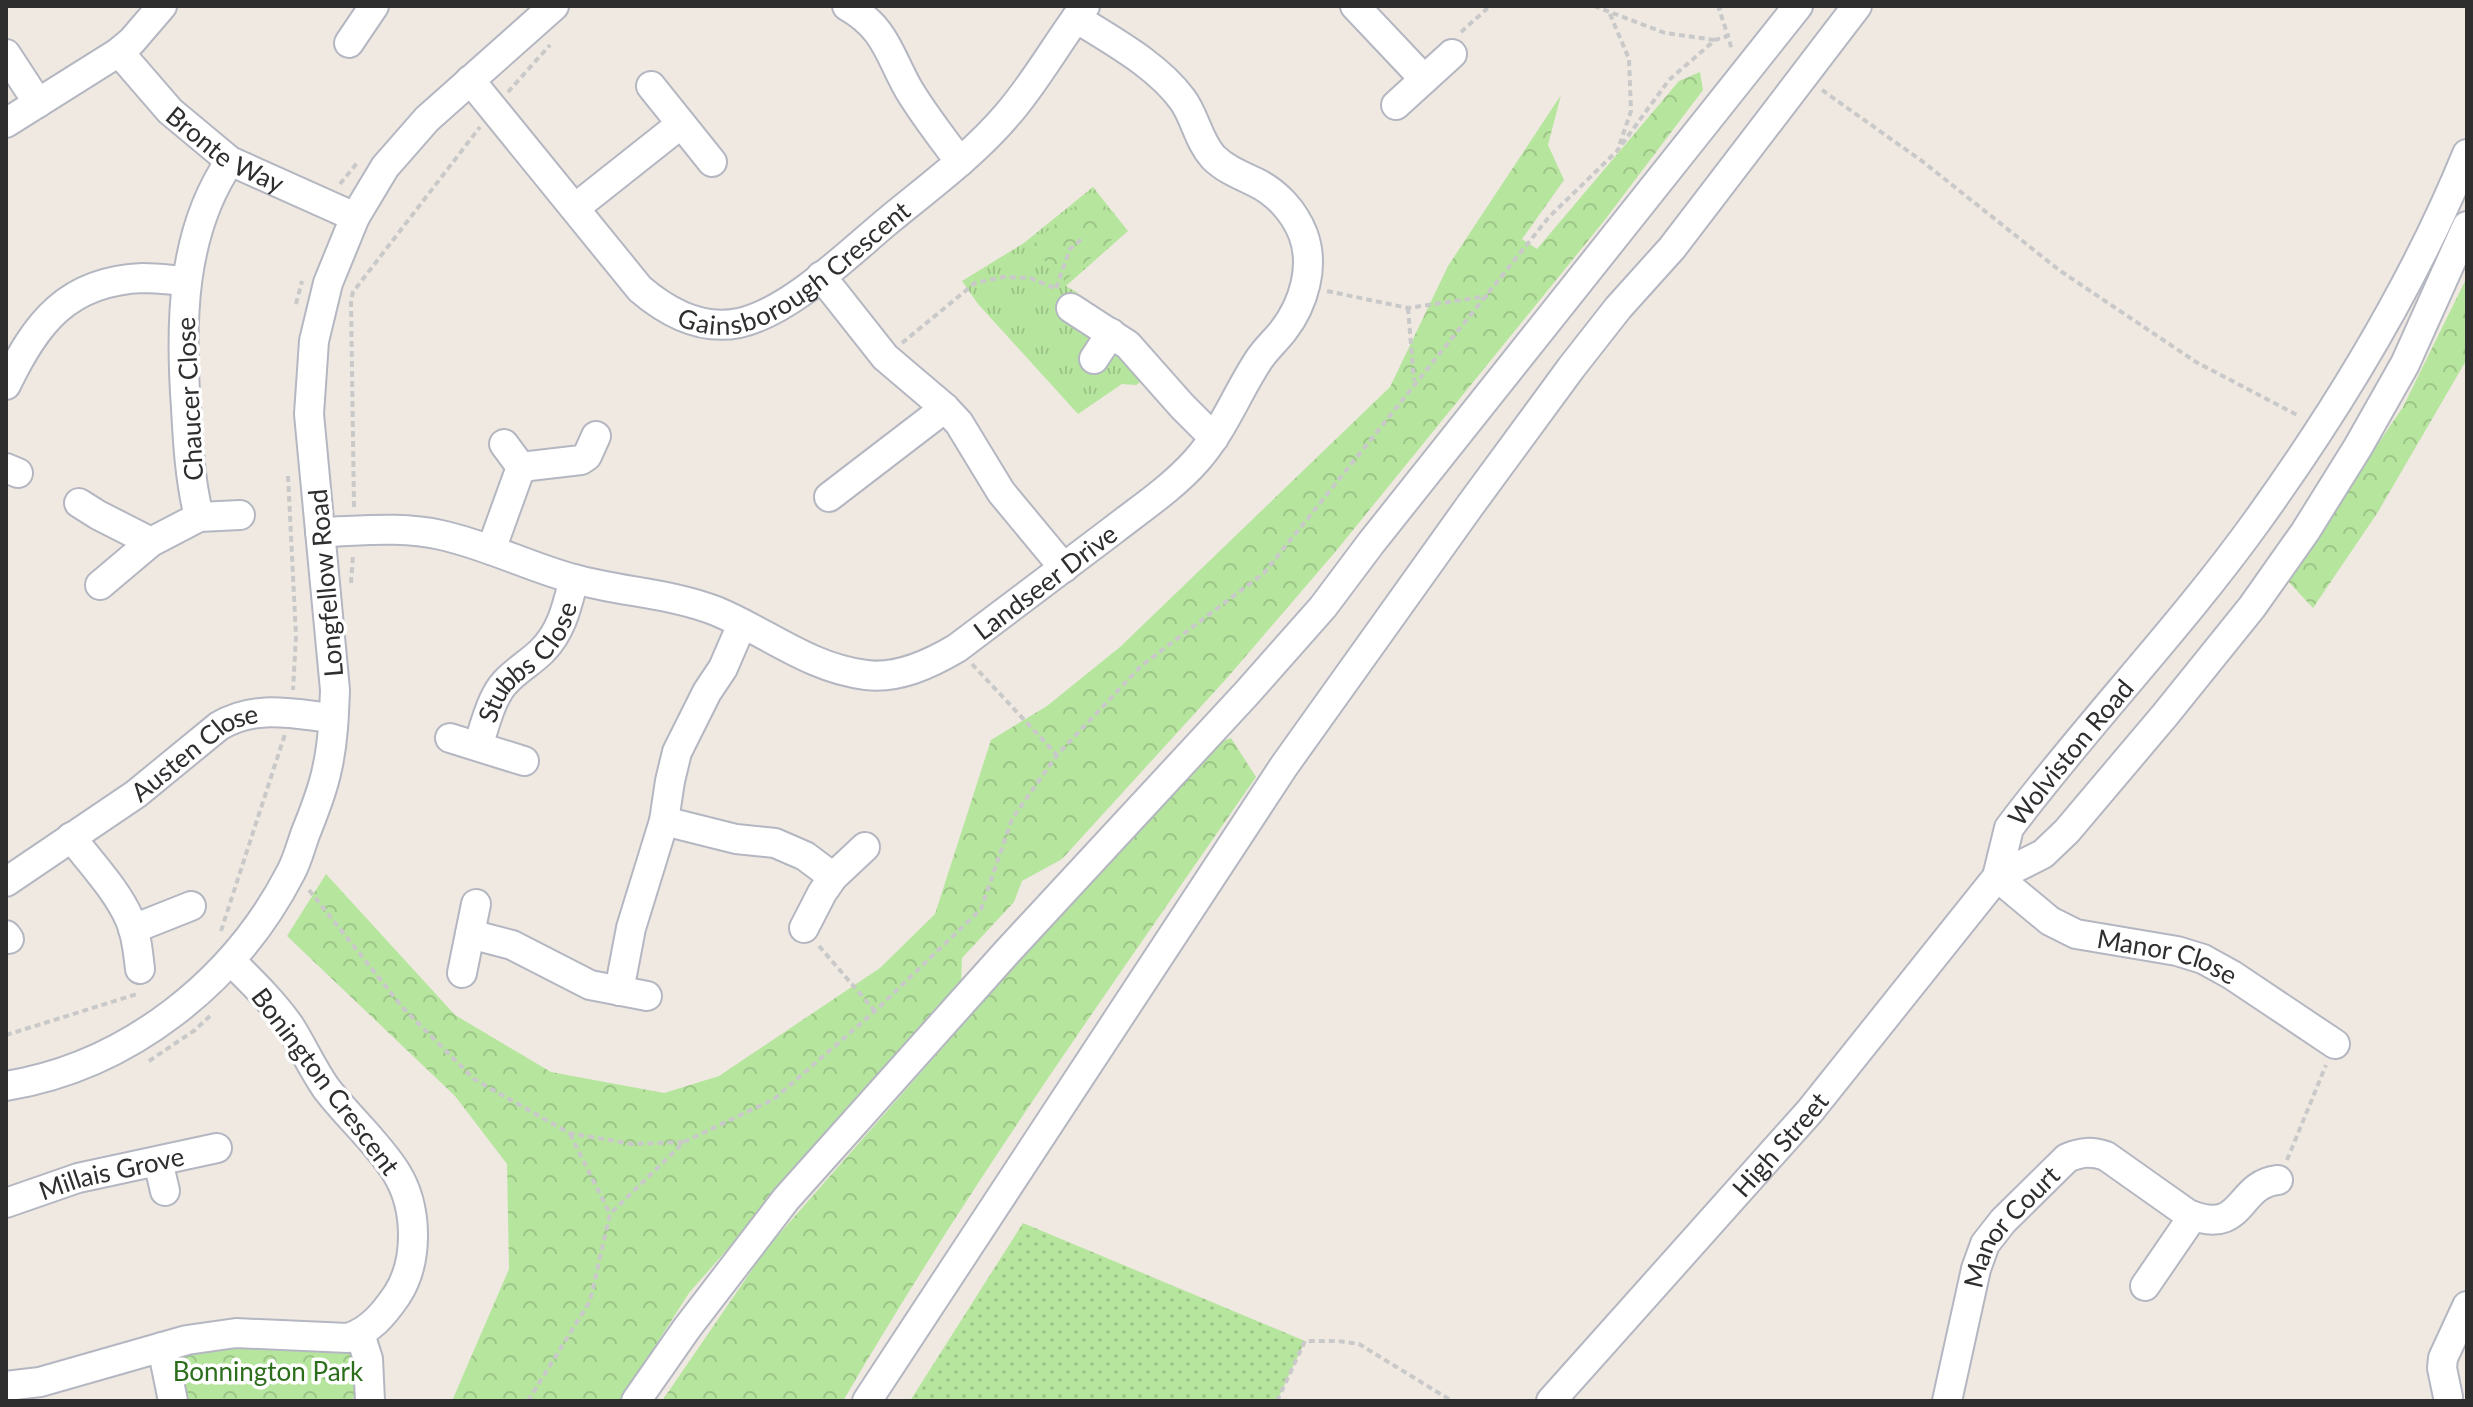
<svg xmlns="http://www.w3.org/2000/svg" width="2473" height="1407" font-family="Lato,sans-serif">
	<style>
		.grass { fill: url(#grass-tufts) }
		.forest { fill: url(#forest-crowns) }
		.garden { fill: url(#garden-dots) }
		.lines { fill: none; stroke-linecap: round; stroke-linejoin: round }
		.minor-casing { stroke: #b4b7c1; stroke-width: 32 }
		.path { stroke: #c9c9c9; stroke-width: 4; stroke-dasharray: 6 4; stroke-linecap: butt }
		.minor { stroke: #fff; stroke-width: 28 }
		.labels { text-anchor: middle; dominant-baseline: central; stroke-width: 7; stroke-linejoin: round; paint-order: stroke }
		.street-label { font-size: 26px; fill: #2e2e2e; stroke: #fff }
		.park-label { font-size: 26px; fill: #2c6e1b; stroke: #fff }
	</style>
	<defs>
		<pattern id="grass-tufts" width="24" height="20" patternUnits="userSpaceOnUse" patternTransform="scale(2)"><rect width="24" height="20" fill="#b6e59e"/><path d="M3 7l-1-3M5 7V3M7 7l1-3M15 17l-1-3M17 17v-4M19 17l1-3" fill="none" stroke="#9dc588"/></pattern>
		<pattern id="forest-crowns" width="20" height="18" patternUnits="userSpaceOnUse" patternTransform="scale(2)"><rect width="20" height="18" fill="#b6e59e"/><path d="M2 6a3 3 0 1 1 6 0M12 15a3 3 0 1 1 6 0" fill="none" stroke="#9dc588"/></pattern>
		<pattern id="garden-dots" width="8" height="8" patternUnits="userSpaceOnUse" patternTransform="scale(2)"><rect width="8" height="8" fill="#b6e59e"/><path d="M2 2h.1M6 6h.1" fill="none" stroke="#9dc588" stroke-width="1.8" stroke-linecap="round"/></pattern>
	</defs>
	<rect width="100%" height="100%" fill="#efe9e1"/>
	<polygon class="grass" points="1093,187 1128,231 1066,286 1078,293 1067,309 1150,375 1136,385 1122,384 1078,414 978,304 962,281 1024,243"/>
	<g class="forest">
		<polygon points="1700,72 1703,90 1604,221 1336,551 1227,678 1062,859 1022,881 1014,902 962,958 961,983 689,1293 620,1401 452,1401 509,1269 507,1164 455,1096 287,936 326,874 455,1015 551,1072 664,1093 719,1076 880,968 935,914 991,740 1047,706 1120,647 1390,387 1448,266 1561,95 1548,145 1564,180 1522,239 1537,249 1679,81"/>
		<polygon points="1092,191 1124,229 1064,281 1031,246"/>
		<polygon points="2467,277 2467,359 2378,512 2313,608 2286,579 2403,407"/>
		<path d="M1231,738L1256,777C1114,982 969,1185 843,1401H662L767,1248L965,1022L1212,745Z"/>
		<polygon points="230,1341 349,1346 359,1356 360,1395 348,1401 183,1401 176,1354"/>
	</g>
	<polygon class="garden" points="1023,1223 1305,1341 1277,1401 910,1401"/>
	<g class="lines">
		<defs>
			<g id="minor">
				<path d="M847,6C886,28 889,55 909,90C924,115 943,139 960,162"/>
				<polyline points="1355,6 1424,79"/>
				<polyline points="349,43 374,6"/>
				<path id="s1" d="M119,52L170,111L230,161L355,217"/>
				<polyline points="6,54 38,103"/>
				<path id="s2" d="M470,80L640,289C667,312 701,331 739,323C790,312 849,253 889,220C929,187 973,155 1007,115C1036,82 1058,41 1085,6"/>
				<polyline points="651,86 712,162"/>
				<polyline points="1396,105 1452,54"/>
				<polyline points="6,123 119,52 132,41 162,6"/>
				<polyline points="575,208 681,124"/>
				<polyline points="821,276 885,357 945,408 959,423 1001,492 1064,568"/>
				<polyline points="1071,308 1128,345 1182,406 1214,438"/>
				<polyline points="1094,359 1111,333"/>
				<path d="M6,385C36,323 67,281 143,278C157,278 172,280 186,281"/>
				<polyline points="504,444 521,467 581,460 587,456 596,436"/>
				<polyline points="6,468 18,473"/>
				<polyline points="829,497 945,408"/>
				<polyline points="79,503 98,515 151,542"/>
				<path d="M199,517C190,480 188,445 186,408C180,324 181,233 230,161"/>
				<path id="s3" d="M320,532C360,531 402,526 441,535C487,545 529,567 574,579C621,592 670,593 716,611C767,632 809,668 866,675C898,679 930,664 957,648C1009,609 1061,570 1112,531C1140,509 1172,488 1196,461C1224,430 1237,392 1260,358C1267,348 1276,340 1283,331C1304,304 1315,266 1303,234C1294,211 1276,192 1255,182C1240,175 1225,169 1213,157C1198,140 1195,116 1182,99C1156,64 1112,41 1076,18"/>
				<polyline points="491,550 521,467"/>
				<polyline points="100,585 151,542 199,517 240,515"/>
				<polyline points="450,738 524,761"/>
				<path id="s4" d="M478,746C484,729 488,709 497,694C506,676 528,665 542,651C562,631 567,606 574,579"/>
				<polyline points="664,821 736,839 775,843 805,856 833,877"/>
				<path d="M71,837C91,863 117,890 130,920C137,936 138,953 140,969"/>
				<path id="s5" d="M1997,877L2009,828C2088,723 2180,628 2257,521C2339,407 2414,284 2467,154"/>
				<path id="s6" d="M1997,877L2050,921L2076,934L2177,951L2203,959L2232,975L2335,1044"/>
				<path id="s7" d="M6,882L136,794L219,726C255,704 294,714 333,718"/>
				<polyline points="804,928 822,893 833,877 865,847"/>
				<polyline points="133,929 191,906"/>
				<polyline points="470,934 512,945 590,985 647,996"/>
				<polyline points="6,935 9,939"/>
				<polyline points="462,973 476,904"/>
				<polyline points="619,991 631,928 664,821 670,781 677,752 707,692 723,668 742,624"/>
				<path d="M6,1086C129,1066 235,981 291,872C298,859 301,845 306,832C314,812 323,790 327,769C333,743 334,716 335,690L309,414L314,341L328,283L355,217L385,167L427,119L554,6"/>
				<polyline points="158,1161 165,1191"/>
				<path id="s8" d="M6,1203L78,1178L217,1148"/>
				<polyline points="2145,1286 2193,1216"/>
				<polyline points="360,1334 368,1359 370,1401"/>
				<polyline points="162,1347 173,1401"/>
				<path d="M6,1386L40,1382L187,1340L236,1333L348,1338C370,1331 384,1314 397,1295C419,1261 418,1207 396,1172C377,1142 348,1117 326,1088C312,1068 302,1045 289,1025C272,1001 251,981 231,961"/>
				<polyline points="2448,1397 2442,1368 2443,1358 2467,1306"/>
				<polyline points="636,1401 687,1328 786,1199 1007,952 1246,694 1323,607 1371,543 1798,6"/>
				<polyline points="867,1401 1284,766 1469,507 1571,368 1618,308 1672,248 1857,6"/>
				<path id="s9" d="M1551,1401L1810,1111L1997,877L2043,854L2067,831L2165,715L2252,607L2305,532L2358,447L2405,364L2467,226"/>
				<path id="s10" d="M1947,1401L1976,1269L1985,1244L2003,1221L2067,1158C2081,1152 2091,1151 2106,1156L2188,1214C2245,1237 2236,1184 2278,1180"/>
			</g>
		</defs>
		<use href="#minor" class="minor-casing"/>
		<g class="path">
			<polyline points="1594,6 1665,33 1715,40"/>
			<polyline points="1722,6 1719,9 1728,36"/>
			<polyline points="1610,14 1629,59 1631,111 1619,146"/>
			<polyline points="1461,32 1490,6"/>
			<polyline points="1822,90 1922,161 2059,270 2196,362 2299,416"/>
			<polyline points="508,92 550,45"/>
			<polyline points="340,184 357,163"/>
			<polyline points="1056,288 1070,249 1083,238"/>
			<polyline points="1327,291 1408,308 1488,296"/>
			<polyline points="296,304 302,281"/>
			<polyline points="1408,308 1414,381"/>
			<polyline points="902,343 975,283 1003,277 1030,278 1057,289"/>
			<polyline points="288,476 296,636 293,690"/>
			<polyline points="354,507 351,302 353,292 480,127"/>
			<polyline points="351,583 353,555"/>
			<polyline points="972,664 1057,755"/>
			<polyline points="309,890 403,1008 474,1079 569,1133 632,1144 683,1142"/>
			<polyline points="221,931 285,734"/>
			<polyline points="819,946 875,1011"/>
			<polyline points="6,1035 137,994"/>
			<polyline points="149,1061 195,1030 212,1014"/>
			<polyline points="570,1134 610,1214"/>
			<polyline points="2287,1160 2326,1065"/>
			<polyline points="528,1401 590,1301 610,1214 684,1142 774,1099 875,1011 981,909 1012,819 1057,755 1141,666 1264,573 1549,217 1617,151 1669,80 1715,40 1728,36 1732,50"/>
			<polyline points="1277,1401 1305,1341 1338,1341 1359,1344 1452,1401"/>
		</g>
		<use href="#minor" class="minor"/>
	</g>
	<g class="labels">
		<g class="street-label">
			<text stroke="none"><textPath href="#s1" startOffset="146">Bronte Way</textPath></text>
			<text stroke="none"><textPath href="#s2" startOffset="450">Gainsborough Crescent</textPath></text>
			<text transform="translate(189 399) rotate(-93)">Chaucer Close</text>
			<text stroke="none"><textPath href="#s3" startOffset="778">Landseer Drive</textPath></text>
			<text transform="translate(325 583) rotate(-95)">Longfellow Road</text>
			<text stroke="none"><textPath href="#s4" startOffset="100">Stubbs Close</textPath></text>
			<text stroke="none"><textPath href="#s5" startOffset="148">Wolviston Road</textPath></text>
			<text stroke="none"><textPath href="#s7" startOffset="230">Austen Close</textPath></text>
			<text stroke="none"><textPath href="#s6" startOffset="192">Manor Close</textPath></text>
			<text transform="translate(326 1081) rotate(53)">Bonington Crescent</text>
			<text stroke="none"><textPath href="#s9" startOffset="344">High Street</textPath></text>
			<text stroke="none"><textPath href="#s8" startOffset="110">Millais Grove</textPath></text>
			<text stroke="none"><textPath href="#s10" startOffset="190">Manor Court</textPath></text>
		</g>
		<g class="park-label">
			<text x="268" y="1371">Bonnington Park</text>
		</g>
	</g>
	<rect width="2473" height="1407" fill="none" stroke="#2e2e2e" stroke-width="16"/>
</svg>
